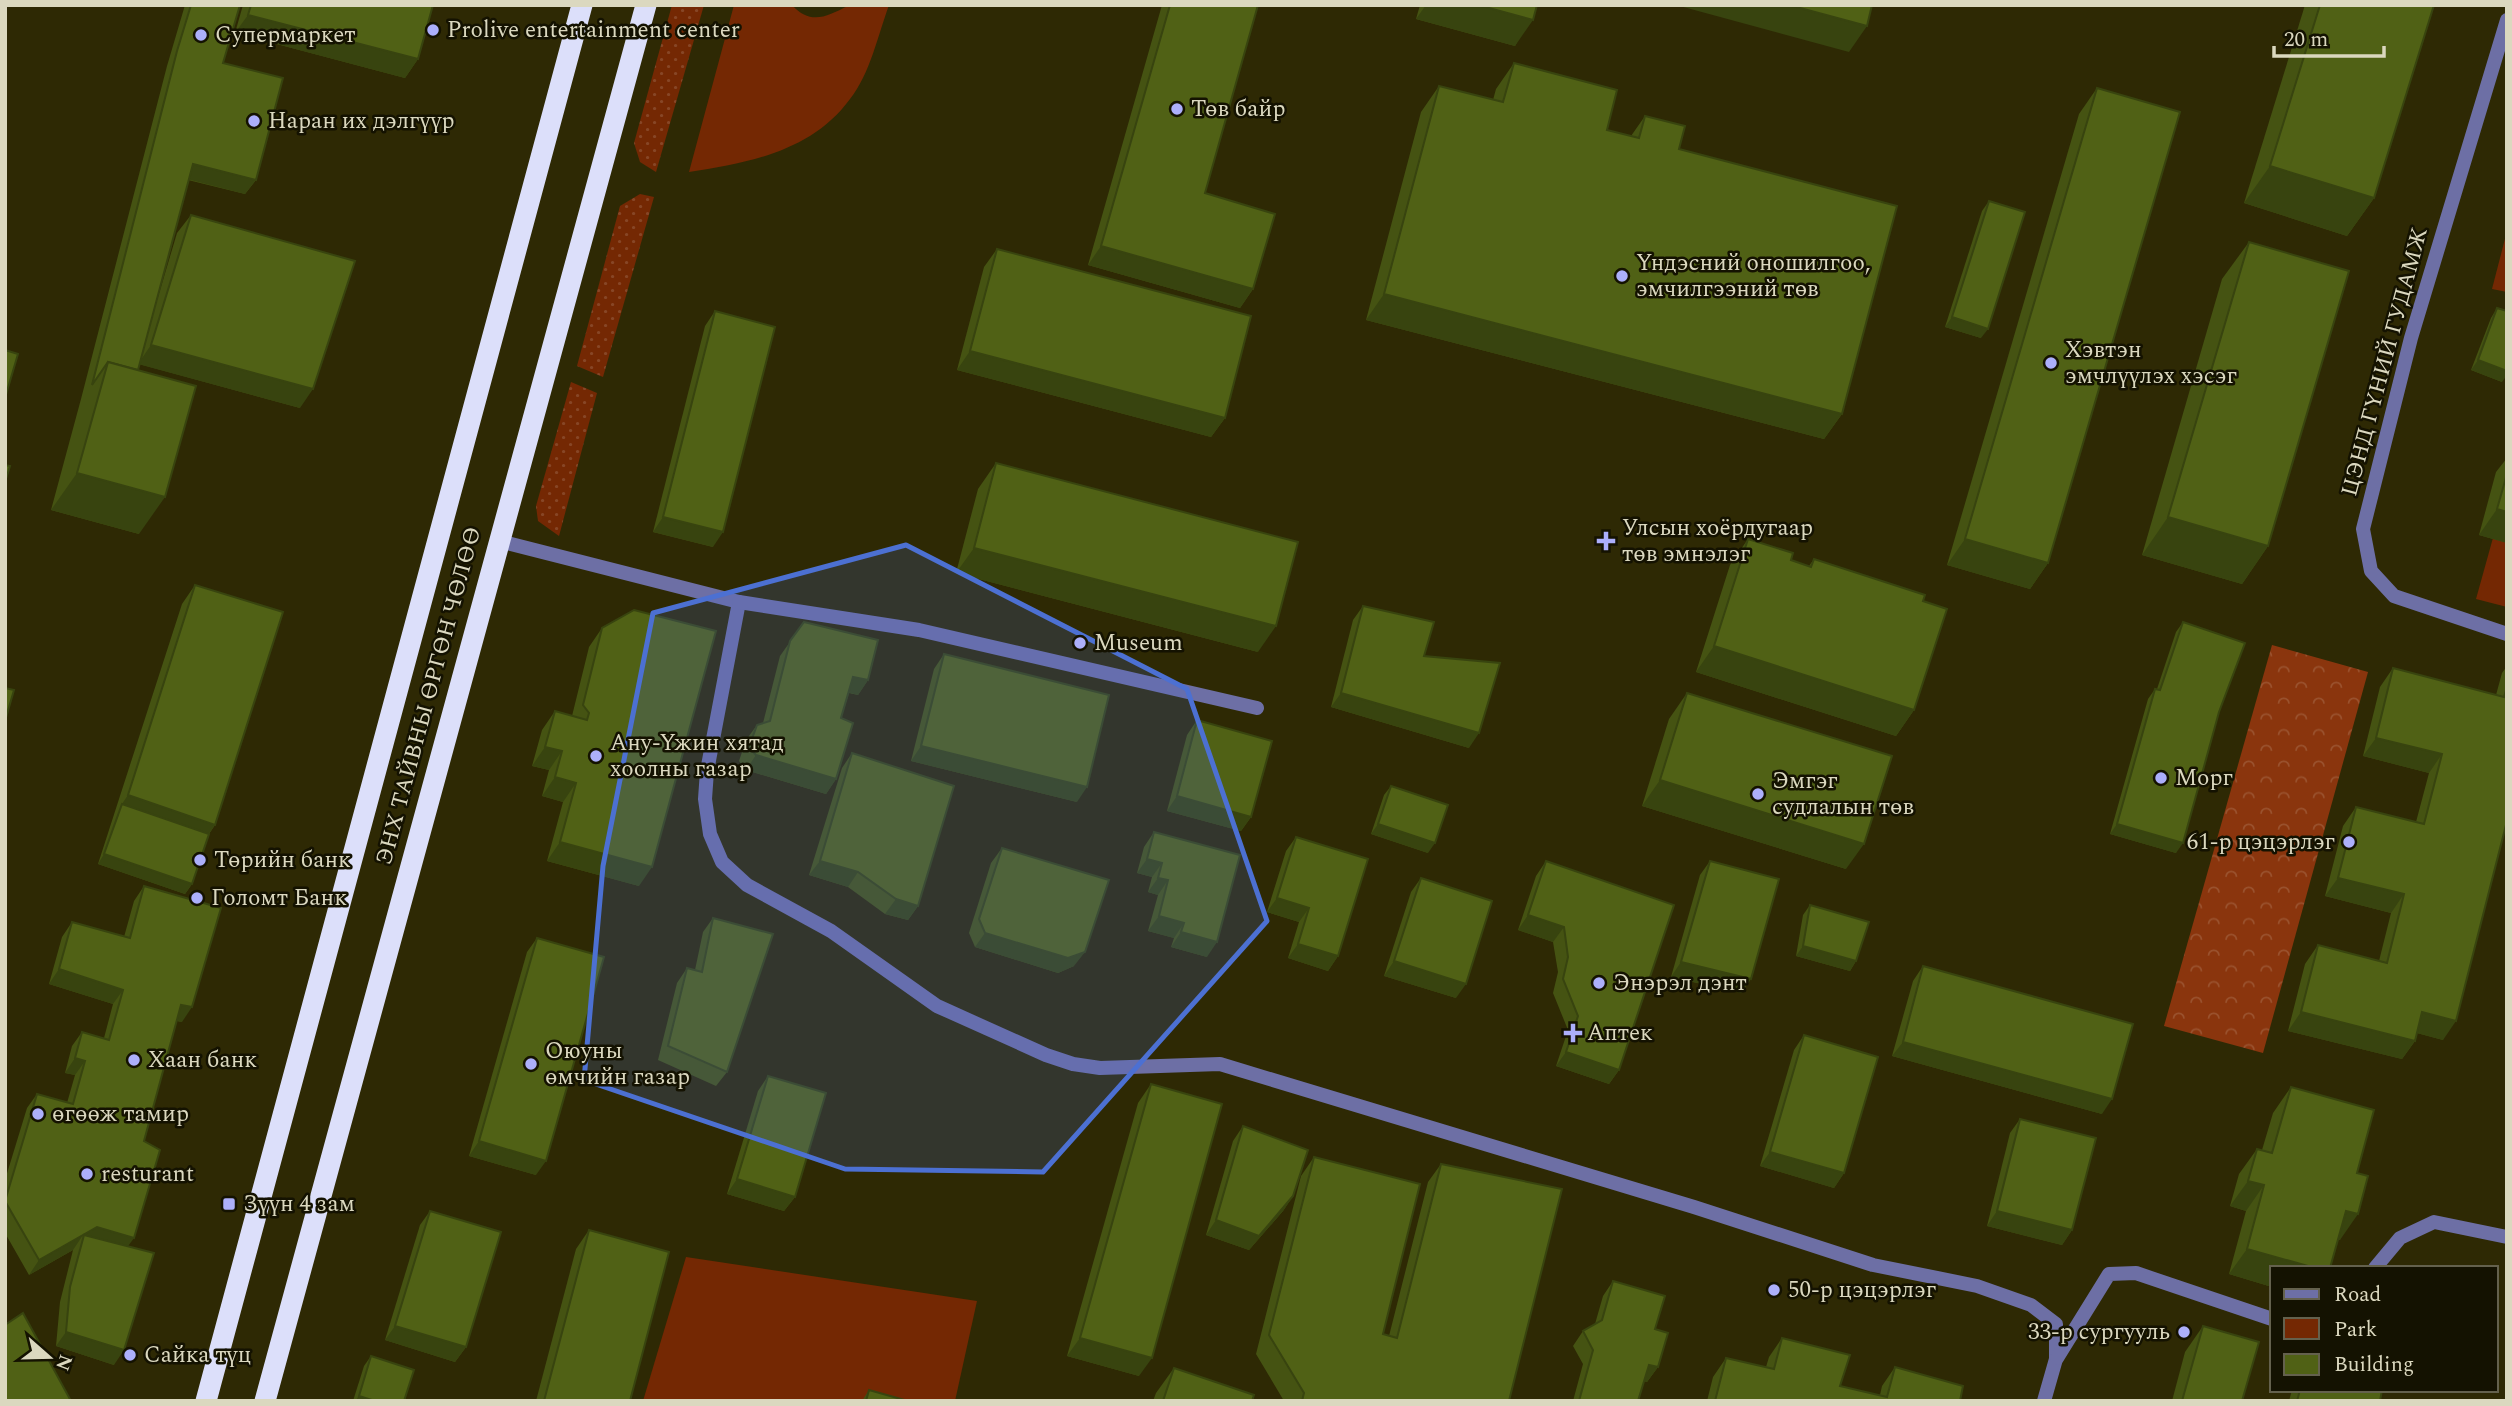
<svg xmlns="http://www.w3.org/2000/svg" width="2512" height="1406" font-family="Spectral,serif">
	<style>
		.grass { fill: url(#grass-dots) }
		.forest { fill: url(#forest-crowns) }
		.park { fill: #742803 }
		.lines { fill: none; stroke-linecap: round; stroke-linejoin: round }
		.street { stroke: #6d6fa5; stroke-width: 14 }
		.highway { stroke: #dcdffa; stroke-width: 21 }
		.wall { fill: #455312 }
		.shaded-wall { fill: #38440f }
		.building { fill: #506115; stroke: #38440f; stroke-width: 2 }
		.marked { fill: #4c70d2; fill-opacity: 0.2; stroke: #4c70d2; stroke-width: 5; stroke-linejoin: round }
		.poi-dot { fill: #acaffb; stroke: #141201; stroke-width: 2.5 }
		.labels { text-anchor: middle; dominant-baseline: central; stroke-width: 5; stroke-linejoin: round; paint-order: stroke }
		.poi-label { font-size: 23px; fill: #dbd8bf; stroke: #141201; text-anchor: start }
		.street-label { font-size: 23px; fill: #dbd8bf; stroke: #141201 }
	</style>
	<defs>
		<pattern id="grass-dots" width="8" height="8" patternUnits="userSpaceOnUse" patternTransform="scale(1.75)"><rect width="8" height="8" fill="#742803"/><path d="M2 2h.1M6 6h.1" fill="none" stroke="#874626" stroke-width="1.8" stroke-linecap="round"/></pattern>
		<pattern id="forest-crowns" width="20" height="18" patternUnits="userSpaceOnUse" patternTransform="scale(1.75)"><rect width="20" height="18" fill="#8a350d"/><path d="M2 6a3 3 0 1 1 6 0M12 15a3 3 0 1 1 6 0" fill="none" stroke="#9a522e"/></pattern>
	</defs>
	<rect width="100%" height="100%" fill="#2e2904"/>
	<g class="grass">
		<polygon points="672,5 704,5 656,172 640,162 634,143"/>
		<polygon points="640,194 654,197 603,377 577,366 620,206"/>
		<polygon points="571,382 597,393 559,536 538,521 536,506"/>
	</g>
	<polygon class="forest" points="2272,645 2368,672 2263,1053 2164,1026"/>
	<g class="park">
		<path d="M734,5H792C811,26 827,16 848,6C858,2 878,5 889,5C878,35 870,74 850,99C812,151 749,163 689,172Z"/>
		<polygon points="2507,231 2507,292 2492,289"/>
		<polygon points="2496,527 2507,530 2507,607 2476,599"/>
		<polygon points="686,1257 977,1301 955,1401 643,1401"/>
	</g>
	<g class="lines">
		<g class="street">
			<polyline points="2507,20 2411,338 2363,529 2371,571 2394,596 2507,634"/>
			<polyline points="499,541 739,602 707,771 705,799 710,834 722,862 747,885 831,931 937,1006 1046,1055 1073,1064 1100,1068 1220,1064 1694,1207 1873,1265 1977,1286 2031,1305 2056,1324 2056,1359 2044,1401"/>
			<polyline points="739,602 919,630 1257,708"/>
			<polyline points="2375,1268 2400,1238 2434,1222 2507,1237"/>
			<polyline points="2057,1358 2109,1274 2136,1273 2272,1319"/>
		</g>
		<g class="highway">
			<polyline points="206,1401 582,5"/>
			<polyline points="265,1401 646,5"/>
		</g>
	</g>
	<g class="wall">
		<polygon points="185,5 240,5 223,63 256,180 245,194 188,180 152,317 177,233 191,215 300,408 139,364 138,370 139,534 51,510 81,399 167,66"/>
		<polygon points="243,5 433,5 418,59 405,78 235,33"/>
		<polygon points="1162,5 1258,5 1205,193 1253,289 1240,308 1088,265"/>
		<polygon points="1420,5 1537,5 1515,46 1416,19"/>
		<polygon points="2305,5 2434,5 2374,198 2347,236 2244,203"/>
		<polygon points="1514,63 1607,130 1631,136 1645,116 1679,149 1842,414 1824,439 1366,320 1421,112 1439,86 1493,100 1496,89"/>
		<polygon points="2097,88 2048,563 2030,589 1947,565 2079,114"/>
		<polygon points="1989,201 1981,338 1945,327 1982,211"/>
		<polygon points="2249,242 2268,546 2242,584 2142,555 2222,279"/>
		<polygon points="997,249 1225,418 1211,437 957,370 984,267"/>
		<polygon points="2497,308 2502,382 2471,370 2491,318"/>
		<polygon points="715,311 713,547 653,532 705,326"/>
		<polygon points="2507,458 2507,543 2479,535 2496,472"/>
		<polygon points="996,463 1258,652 956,573 978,489"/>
		<polygon points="1748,539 1791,560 1809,566 1814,559 1923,601 1914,710 1896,736 1696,672 1730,565"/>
		<polygon points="195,585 215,825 209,834 192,884 185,894 98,864 182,604"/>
		<polygon points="1363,606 1424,656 1469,748 1331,707 1353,620"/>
		<polygon points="804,622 868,680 858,695 849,693 841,718 836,779 826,794 746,770 739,761 746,740 757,725 763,723 780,656"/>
		<polygon points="2183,622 2219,712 2176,853 2110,834 2148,699 2155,689 2157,689 2176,632"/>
		<polygon points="602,628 639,886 547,861 563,802 542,796 549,770 532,766 542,730 555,711 572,716 589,647"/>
		<polygon points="944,654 1077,802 911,761 934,669"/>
		<polygon points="2507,666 2507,821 2443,1040 2417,1033 2415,1041 2402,1059 2288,1031 2305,964 2318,945 2379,961 2391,913 2325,896 2343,826 2356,807 2416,822 2429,773 2363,756 2380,687 2393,668 2496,695 2502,673"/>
		<polygon points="1687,693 1846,869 1642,806 1669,719"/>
		<polygon points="1197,720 1251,817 1241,831 1167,811 1187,735"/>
		<polygon points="852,753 918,906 908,920 885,914 848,887 809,875 842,768"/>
		<polygon points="1391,786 1428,853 1371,834 1384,795"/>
		<polygon points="1154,832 1207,957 1171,947 1174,938 1148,931 1158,895 1148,892 1152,877 1137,873 1144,847"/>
		<polygon points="1296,837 1338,956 1328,971 1288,958 1299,922 1267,912 1286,851"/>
		<polygon points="1002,848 1074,966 1058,973 975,947 969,933 991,863"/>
		<polygon points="1546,861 1619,1070 1609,1084 1556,1066 1568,1030 1553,993 1558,972 1553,942 1518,930 1536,876"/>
		<polygon points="1710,861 1751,979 1741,993 1671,977 1700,875"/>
		<polygon points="1421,878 1456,998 1384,976 1411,892"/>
		<polygon points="144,886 182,1022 177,1021 144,1141 128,1246 114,1365 56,1346 60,1302 73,1250 29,1275 5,1233 5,1180 27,1108 37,1094 67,1103 75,1075 65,1073 72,1046 82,1032 104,1038 113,1004 49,984 62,937 72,922 124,937 134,901"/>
		<polygon points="1810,905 1856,961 1850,971 1796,956 1803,915"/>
		<polygon points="713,918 727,1072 716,1086 658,1060 677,983 687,968 695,970 703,932"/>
		<polygon points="537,938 536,1175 469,1156 527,952"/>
		<polygon points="1923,966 2102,1114 1892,1056 1913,981"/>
		<polygon points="1804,1035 1844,1173 1834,1188 1760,1166 1794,1050"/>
		<polygon points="768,1076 795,1197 784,1211 727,1194 758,1091"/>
		<polygon points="1151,1084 1139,1376 1067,1356 1138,1103"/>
		<polygon points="2291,1087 2357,1173 2340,1240 2338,1239 2272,1268 2272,1287 2229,1274 2246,1211 2230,1206 2239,1174 2257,1149 2262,1150 2273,1113"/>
		<polygon points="2020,1119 2072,1230 2062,1245 1987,1226 2010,1133"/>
		<polygon points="1243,1126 1293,1196 1283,1211 1249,1250 1206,1235 1233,1141"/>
		<polygon points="1314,1157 1383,1334 1389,1336 1428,1182 1441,1164 1509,1401 1284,1401 1256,1354 1301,1176"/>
		<polygon points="430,1211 466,1347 455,1362 385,1340 420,1225"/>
		<polygon points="589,1230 630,1401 536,1401 576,1249"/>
		<polygon points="1613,1281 1655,1329 1658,1367 1647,1382 1644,1381 1638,1401 1573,1401 1583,1364 1573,1346 1583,1331 1595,1324 1603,1296"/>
		<polygon points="2203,1326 2242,1401 2172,1401 2185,1352"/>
		<polygon points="1782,1338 1840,1386 1880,1395 1882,1386 1895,1367 1960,1401 1707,1401 1713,1377 1726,1358 1766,1367 1769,1357"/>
		<polygon points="371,1356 404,1401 353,1401 364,1366"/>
		<polygon points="1174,1368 1252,1401 1153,1401 1156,1393"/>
		<polygon points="869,1390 908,1401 862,1401"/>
		<polygon points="2292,1390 2382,1390 2380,1401 2289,1401"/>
	</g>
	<g class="shaded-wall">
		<polygon points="1426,5 1478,5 1533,20 1515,46 1416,19"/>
		<polygon points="1676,5 1789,5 1867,26 1849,52"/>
		<polygon points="248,15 418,59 405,78 235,33"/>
		<polygon points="193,164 256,180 245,194 183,178"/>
		<polygon points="2270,166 2374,198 2347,236 2244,203"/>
		<polygon points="1101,246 1253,289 1240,308 1088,265"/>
		<polygon points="1384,294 1842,414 1824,439 1366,320"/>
		<polygon points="1952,317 1988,329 1981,338 1945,327"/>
		<polygon points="151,345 313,389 300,408 138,364"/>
		<polygon points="970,351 1225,418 1211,437 957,370"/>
		<polygon points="2478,360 2507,371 2507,375 2502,382 2471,370"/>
		<polygon points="77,473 165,497 139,534 51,510"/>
		<polygon points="2497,509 2507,512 2507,543 2479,535"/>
		<polygon points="663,517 723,532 713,547 653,532"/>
		<polygon points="2168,517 2268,546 2242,584 2142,555"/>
		<polygon points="1965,539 2048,563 2030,589 1947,565"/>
		<polygon points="974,548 1276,626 1258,652 956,573"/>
		<polygon points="1714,646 1914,710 1896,736 1696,672"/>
		<polygon points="853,677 868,680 858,695 843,691"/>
		<polygon points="1341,693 1479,733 1469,748 1331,707"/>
		<polygon points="2376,738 2442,754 2429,773 2363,756"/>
		<polygon points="921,746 1087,787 1077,802 911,761"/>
		<polygon points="545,747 562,751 549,770 532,766"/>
		<polygon points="756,755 836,779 826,794 746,770"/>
		<polygon points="555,777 576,783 563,802 542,796"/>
		<polygon points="1660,780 1864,844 1846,869 1642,806"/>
		<polygon points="128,795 215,825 202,844 122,804"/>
		<polygon points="1177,796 1251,817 1241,831 1167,811"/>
		<polygon points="1378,824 1435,843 1428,853 1371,834"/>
		<polygon points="2117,824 2183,843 2176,853 2110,834"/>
		<polygon points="560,842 652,867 639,886 547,861"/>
		<polygon points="104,854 192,884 185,894 98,864"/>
		<polygon points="1147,859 1162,863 1152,877 1137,873"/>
		<polygon points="820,861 858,872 848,887 809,875"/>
		<polygon points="1158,878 1168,880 1158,895 1148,892"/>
		<polygon points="2338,878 2404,894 2391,913 2325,896"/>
		<polygon points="1277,898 1309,908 1299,922 1267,912"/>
		<polygon points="896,899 918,906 908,920 885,914"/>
		<polygon points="1528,915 1564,927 1553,942 1518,930"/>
		<polygon points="1159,916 1184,923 1174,938 1148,931"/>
		<polygon points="1181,932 1217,942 1207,957 1171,947"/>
		<polygon points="985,933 1085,952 1074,966 1058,973 975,947"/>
		<polygon points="1298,944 1338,956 1328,971 1288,958"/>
		<polygon points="1803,946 1856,961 1850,971 1796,956"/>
		<polygon points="1394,961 1466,984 1456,998 1384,976"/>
		<polygon points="1681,962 1751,979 1741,993 1671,977"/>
		<polygon points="59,969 123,990 113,1004 49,984"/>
		<polygon points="181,1005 192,1007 182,1022 171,1020"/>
		<polygon points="2301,1012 2415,1041 2402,1059 2288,1031"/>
		<polygon points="2422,1012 2456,1021 2443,1040 2409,1031"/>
		<polygon points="1903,1042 2112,1099 2102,1114 1892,1056"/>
		<polygon points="1566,1052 1619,1070 1609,1084 1556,1066"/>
		<polygon points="75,1058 85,1061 75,1075 65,1073"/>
		<polygon points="479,1141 546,1161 536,1175 469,1156"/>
		<polygon points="1770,1152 1844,1173 1834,1188 1760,1166"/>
		<polygon points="737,1179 795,1197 784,1211 727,1194"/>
		<polygon points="2248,1181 2264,1185 2246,1211 2230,1206"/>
		<polygon points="1293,1196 1283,1211 1249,1250 1206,1235 1216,1220"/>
		<polygon points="1997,1211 2072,1230 2062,1245 1987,1226"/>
		<polygon points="2346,1211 2358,1214 2340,1240 2328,1237"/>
		<polygon points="97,1227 134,1238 123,1253 84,1235"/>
		<polygon points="83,1235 73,1250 29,1275 39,1260"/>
		<polygon points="2247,1249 2315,1268 2272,1268 2272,1287 2229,1274"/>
		<polygon points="395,1326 466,1347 455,1362 385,1340"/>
		<polygon points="66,1332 124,1350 114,1365 56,1346"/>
		<polygon points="1080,1338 1152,1358 1139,1376 1067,1356"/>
		<polygon points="1649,1365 1658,1367 1647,1382 1639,1380"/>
		<polygon points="359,1396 375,1401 355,1401"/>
	</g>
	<g class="building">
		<polygon points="191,5 240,5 223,63 283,78 256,180 193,164 138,370 108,362 92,385 177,51"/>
		<polygon points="251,5 433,5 418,59 248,15"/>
		<polygon points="1170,5 1258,5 1205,193 1275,214 1253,289 1101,246"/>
		<polygon points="1478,5 1537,5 1533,20"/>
		<polygon points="1789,5 1872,5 1867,26"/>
		<polygon points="2320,5 2434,5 2374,198 2270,166"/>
		<polygon points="1514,63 1617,90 1607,130 1639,138 1645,116 1685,126 1679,149 1897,206 1842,414 1384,294 1439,86 1503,102"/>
		<polygon points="2097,88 2180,112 2048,563 1965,539"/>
		<polygon points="1989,201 2025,212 1988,329 1952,317"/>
		<polygon points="191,215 355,261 313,389 151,345"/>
		<polygon points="2249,242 2349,271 2268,546 2168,517"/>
		<polygon points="997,249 1251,316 1225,418 970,351"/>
		<polygon points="2497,308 2507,311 2507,371 2478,360"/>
		<polygon points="715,311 775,327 723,532 663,517"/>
		<polygon points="5,350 18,354 5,398"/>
		<polygon points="108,362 196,386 165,497 77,473"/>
		<polygon points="996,463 1298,542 1276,626 974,548"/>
		<polygon points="5,465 10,466 5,482"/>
		<polygon points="2507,474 2507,512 2497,509"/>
		<polygon points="1748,539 1793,553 1791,560 1811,567 1814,559 1925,595 1923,601 1947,609 1914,710 1714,646"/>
		<polygon points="195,585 283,612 215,825 128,795"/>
		<polygon points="1363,606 1434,622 1424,656 1500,663 1479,733 1341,693"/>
		<polygon points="634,610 716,631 652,867 560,842 576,783 555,777 562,751 545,747 555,711 587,720 589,713 583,705 602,628"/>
		<polygon points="804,622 878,640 868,680 853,677 841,718 853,723 836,779 756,755 749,747 757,725 770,721 790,641"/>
		<polygon points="2183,622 2245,643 2219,712 2183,843 2117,824 2155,689 2160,690"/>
		<polygon points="944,654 1109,695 1087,787 921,746"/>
		<polygon points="2393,668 2504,697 2507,687 2507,821 2456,1021 2422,1012 2415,1041 2301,1012 2318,945 2387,963 2404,894 2338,878 2356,807 2424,824 2442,754 2376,738"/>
		<polygon points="5,688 14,690 5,721"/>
		<polygon points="1687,693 1892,756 1864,844 1660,780"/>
		<polygon points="1197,720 1272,741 1251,817 1177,796"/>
		<polygon points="852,753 954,786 918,906 896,899 858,872 820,861"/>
		<polygon points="1391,786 1448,805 1435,843 1378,824"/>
		<polygon points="122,804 209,834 192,884 104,854"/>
		<polygon points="1154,832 1240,855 1217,942 1181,932 1184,923 1159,916 1168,880 1158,878 1162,863 1147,859"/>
		<polygon points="1296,837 1368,859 1338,956 1298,944 1309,908 1277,898"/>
		<polygon points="1002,848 1109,880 1085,952 1068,958 985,933 979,919"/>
		<polygon points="1546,861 1674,905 1619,1070 1566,1052 1578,1016 1563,979 1568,957 1564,927 1528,915"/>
		<polygon points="1710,861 1779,879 1751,979 1681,962"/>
		<polygon points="1421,878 1492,901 1466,984 1394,961"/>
		<polygon points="144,886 221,908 192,1007 181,1005 144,1141 160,1150 134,1238 97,1227 39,1260 5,1201 37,1094 73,1104 85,1061 75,1058 82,1032 109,1040 123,990 59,969 72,922 130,938"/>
		<polygon points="1810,905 1869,922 1856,961 1803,946"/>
		<polygon points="713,918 773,934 727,1072 668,1046 687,968 702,972"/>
		<polygon points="537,938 604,957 546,1161 479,1141"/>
		<polygon points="1923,966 2133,1024 2112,1099 1903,1042"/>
		<polygon points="1804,1035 1878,1057 1844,1173 1770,1152"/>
		<polygon points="768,1076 826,1093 795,1197 737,1179"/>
		<polygon points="1151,1084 1222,1104 1152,1358 1080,1338"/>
		<polygon points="2291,1087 2374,1110 2357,1173 2368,1176 2358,1214 2346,1211 2330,1268 2315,1268 2247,1249 2264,1185 2248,1181 2257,1149 2272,1153"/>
		<polygon points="2020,1119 2096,1138 2072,1230 1997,1211"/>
		<polygon points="1243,1126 1308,1150 1293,1196 1259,1236 1216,1220"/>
		<polygon points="1314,1157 1420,1184 1383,1334 1397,1338 1441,1164 1562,1189 1509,1401 1302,1401 1304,1393 1269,1335"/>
		<polygon points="430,1211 501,1232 466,1347 395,1326"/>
		<polygon points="589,1230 669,1252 630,1401 544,1401"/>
		<polygon points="84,1235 154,1253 124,1350 66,1332 70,1287"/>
		<polygon points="1613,1281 1665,1296 1655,1329 1668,1333 1658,1367 1649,1365 1638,1401 1579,1401 1593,1350 1583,1331 1602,1320"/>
		<polygon points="23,1313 71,1401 5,1401 5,1325"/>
		<polygon points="2203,1326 2259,1342 2242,1401 2182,1401"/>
		<polygon points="1782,1338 1850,1355 1840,1386 1887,1397 1895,1367 1963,1386 1960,1401 1715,1401 1726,1358 1774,1369"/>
		<polygon points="371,1356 414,1370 404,1401 375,1401 359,1396"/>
		<polygon points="1174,1368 1254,1395 1252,1401 1163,1401"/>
		<polygon points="869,1390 908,1401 866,1401"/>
		<polygon points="2300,1390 2382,1390 2380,1401 2297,1401"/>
	</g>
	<path class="marked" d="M906,545L1187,689L1267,921L1043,1172L845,1169L584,1080L603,866L653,613Z"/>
	<g class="poi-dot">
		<circle cx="433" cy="30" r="7"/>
		<circle cx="201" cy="35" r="7"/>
		<circle cx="1177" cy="109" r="7"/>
		<circle cx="254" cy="121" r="7"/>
		<circle cx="1622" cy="276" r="7"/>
		<circle cx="2051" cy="363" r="7"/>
		<path d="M1602.5 530.5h7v7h7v7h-7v7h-7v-7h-7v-7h7z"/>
		<circle cx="1080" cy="643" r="7"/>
		<circle cx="596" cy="756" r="7"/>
		<circle cx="2161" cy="778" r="7"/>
		<circle cx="1758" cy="794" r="7"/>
		<circle cx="2349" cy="842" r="7"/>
		<circle cx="200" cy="860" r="7"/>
		<circle cx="197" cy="898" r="7"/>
		<circle cx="1599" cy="983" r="7"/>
		<path d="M1569.5 1022.5h7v7h7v7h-7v7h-7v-7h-7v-7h7z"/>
		<circle cx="134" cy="1060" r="7"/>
		<circle cx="531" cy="1064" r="7"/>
		<circle cx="38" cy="1114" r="7"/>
		<circle cx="87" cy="1174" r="7"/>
		<rect x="222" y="1197" width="14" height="14" rx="3.5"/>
		<circle cx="1774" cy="1290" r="7"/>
		<circle cx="2184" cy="1332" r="7"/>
		<circle cx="130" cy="1355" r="7"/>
	</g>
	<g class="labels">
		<g class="poi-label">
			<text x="447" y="30">Prolive entertainment center</text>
			<text x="215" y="35">Супермаркет</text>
			<text x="1191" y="109">Төв байр</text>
			<text x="268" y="121">Наран их дэлгүүр</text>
			<text x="1636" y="263">Үндэсний оношилгоо,<tspan x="1636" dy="26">эмчилгээний төв</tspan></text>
			<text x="2065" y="350">Хэвтэн<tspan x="2065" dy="26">эмчлүүлэх хэсэг</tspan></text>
			<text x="1622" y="528">Улсын хоёрдугаар<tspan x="1622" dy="26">төв эмнэлэг</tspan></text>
			<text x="1094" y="643">Museum</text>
			<text x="610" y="743">Ану-Үжин хятад<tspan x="610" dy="26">хоолны газар</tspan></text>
			<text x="2175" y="778">Морг</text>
			<text x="1772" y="781">Эмгэг<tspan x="1772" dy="26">судлалын төв</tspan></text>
			<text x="2335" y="842" text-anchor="end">61-р цэцэрлэг</text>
			<text x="214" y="860">Төрийн банк</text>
			<text x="211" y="898">Голомт Банк</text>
			<text x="1613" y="983">Энэрэл дэнт</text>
			<text x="1587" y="1033">Аптек</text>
			<text x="545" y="1051">Оюуны<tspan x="545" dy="26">өмчийн газар</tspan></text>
			<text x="148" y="1060">Хаан банк</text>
			<text x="52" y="1114">өгөөж тамир</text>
			<text x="101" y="1174">resturant</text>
			<text x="243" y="1204">Зүүн 4 зам</text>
			<text x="1788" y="1290">50-р цэцэрлэг</text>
			<text x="2170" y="1332" text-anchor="end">33-р сургууль</text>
			<text x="144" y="1355">Сайка түц</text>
		</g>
		<g class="street-label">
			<text transform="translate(2385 362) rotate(-75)">ЦЭНД ГҮНИЙ ГУДАМЖ</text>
			<text transform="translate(429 696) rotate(-75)">ЭНХ ТАЙВНЫ ӨРГӨН ЧӨЛӨӨ</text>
		</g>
	</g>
	<rect width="2512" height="1406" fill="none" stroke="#dbd8bf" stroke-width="14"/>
	<rect x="2270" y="1266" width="228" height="126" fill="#141201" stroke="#64614d" stroke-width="2"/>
	<rect x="2284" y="1289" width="35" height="10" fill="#6d6fa5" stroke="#64614d" stroke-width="2"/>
	<text x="2334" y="1301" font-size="21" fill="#dbd8bf">Road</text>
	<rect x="2284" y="1318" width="35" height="21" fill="#742803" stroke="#64614d" stroke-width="2"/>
	<text x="2334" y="1336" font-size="21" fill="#dbd8bf">Park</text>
	<rect x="2284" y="1354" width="35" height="21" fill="#506115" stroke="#64614d" stroke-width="2"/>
	<text x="2334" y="1371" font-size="21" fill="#dbd8bf">Building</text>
	<g transform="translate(49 1357) rotate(110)" stroke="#141201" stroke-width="5" paint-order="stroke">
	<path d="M0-5L12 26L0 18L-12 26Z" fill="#dbd8bf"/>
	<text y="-10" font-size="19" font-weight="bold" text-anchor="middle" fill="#dbd8bf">N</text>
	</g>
	<path d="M2274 46v10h110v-10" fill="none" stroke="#dbd8bf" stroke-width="3.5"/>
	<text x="2284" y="46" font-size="21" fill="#dbd8bf" stroke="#141201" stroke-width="5" paint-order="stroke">20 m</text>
</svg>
